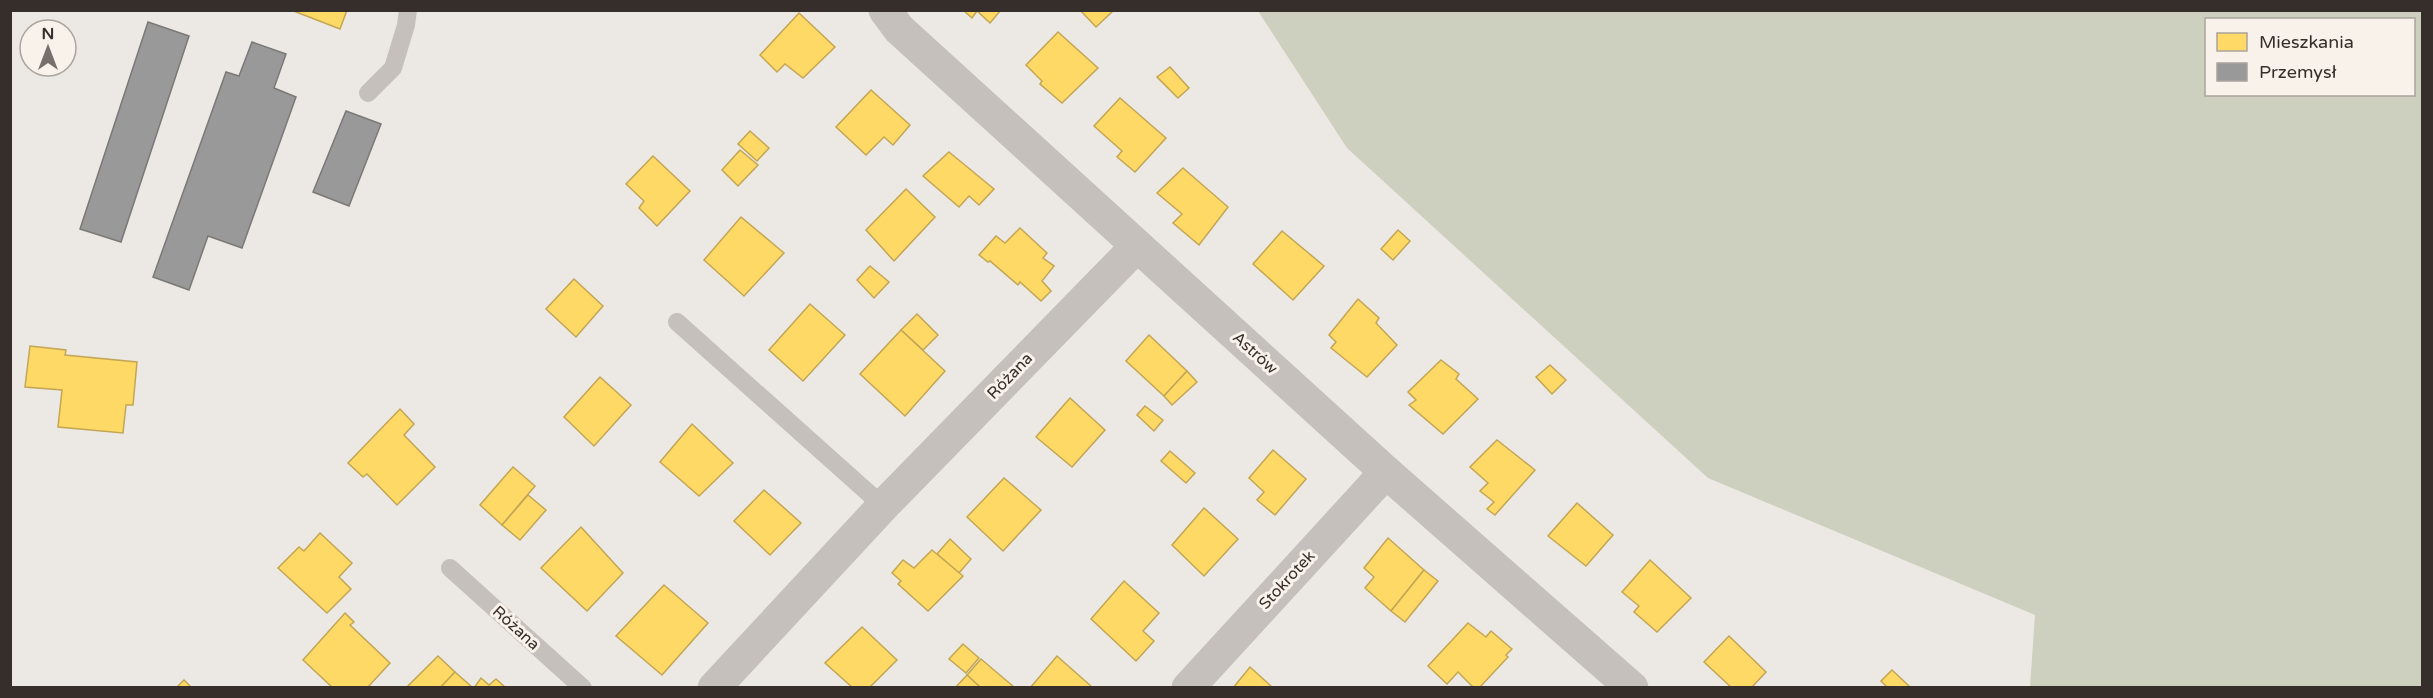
<svg xmlns="http://www.w3.org/2000/svg" width="2433" height="698" font-family="'Varela Round',sans-serif">
	<style>
		.green { fill: #cdd0bf; fill-rule: evenodd }
		.homes { fill: #ffd966; stroke: #c3a654; stroke-width: 1.5 }
		.industry { fill: #999; stroke: #7b7978; stroke-width: 1.5 }
		.lines { fill: none; stroke-linecap: round; stroke-linejoin: round }
		.lane { stroke: #c5c0bc; stroke-width: 18 }
		.street { stroke: #c5c0bc; stroke-width: 33 }
		.labels { text-anchor: middle; dominant-baseline: central; stroke-width: 6; stroke-linejoin: round; paint-order: stroke }
		.street-label { font-size: 16px; fill: #362e2a; stroke: #f8f2eb }
	</style>
	<rect width="100%" height="100%" fill="#ece8e3"/>
	<path class="green" d="M1258,11H2422V687H2030L2035,615L1708,478L1347,148ZM2206,20H2414V94H2206Z"/>
	<g class="homes">
		<polygon points="291,10 347,10 340,29"/>
		<polygon points="1001,10 990,23 977,11 972,18 964,11"/>
		<polygon points="1080,10 1112,10 1113,11 1096,27"/>
		<polygon points="799,13 835,47 803,78 785,64 777,72 760,55"/>
		<polygon points="1058,32 1098,68 1062,103 1040,84 1042,81 1026,65"/>
		<polygon points="1170,67 1189,88 1178,98 1157,77"/>
		<polygon points="871,90 910,125 893,145 884,137 866,155 836,127"/>
		<polygon points="1120,98 1166,138 1135,172 1117,157 1122,151 1094,126"/>
		<polygon points="750,131 769,148 757,161 738,144"/>
		<polygon points="740,150 758,165 738,186 722,170"/>
		<polygon points="949,152 994,189 979,205 969,196 959,207 923,176"/>
		<polygon points="653,156 690,191 657,226 639,208 644,201 626,184"/>
		<polygon points="1183,168 1228,207 1199,245 1173,223 1182,214 1157,193"/>
		<polygon points="906,189 935,217 894,261 866,230"/>
		<polygon points="741,217 784,253 744,296 704,260"/>
		<polygon points="1020,228 1047,253 1043,258 1054,266 1042,281 1051,291 1041,301 1020,282 1018,285 990,261 988,262 979,255 996,236 1005,243"/>
		<polygon points="1398,230 1410,241 1393,260 1381,249"/>
		<polygon points="1282,231 1324,266 1293,300 1253,264"/>
		<polygon points="870,266 889,282 874,298 857,280"/>
		<polygon points="574,279 603,306 576,337 546,309"/>
		<polygon points="1358,299 1379,318 1376,323 1397,345 1367,377 1331,348 1336,342 1329,335"/>
		<polygon points="810,304 845,335 803,381 769,350"/>
		<polygon points="917,314 938,335 923,350 901,330"/>
		<polygon points="901,330 945,371 905,416 860,374"/>
		<polygon points="1149,335 1187,371 1164,396 1126,361"/>
		<polygon points="30,346 66,350 65,355 137,362 133,405 126,405 123,433 58,427 62,390 25,387"/>
		<polygon points="1441,360 1459,374 1456,379 1478,399 1443,434 1409,405 1416,400 1408,392"/>
		<polygon points="1550,365 1566,380 1552,394 1536,377"/>
		<polygon points="1187,371 1197,382 1172,405 1164,396"/>
		<polygon points="600,377 631,405 594,446 564,417"/>
		<polygon points="1070,398 1105,430 1072,467 1036,437"/>
		<polygon points="1145,406 1163,420 1154,431 1137,415"/>
		<polygon points="400,409 414,424 404,435 435,467 397,505 367,474 363,477 348,463"/>
		<polygon points="692,424 733,463 699,496 660,462"/>
		<polygon points="1497,440 1535,470 1495,515 1487,509 1494,502 1480,491 1488,483 1470,467"/>
		<polygon points="1273,450 1306,479 1275,515 1257,500 1264,492 1249,478"/>
		<polygon points="1170,451 1195,473 1186,483 1161,461"/>
		<polygon points="513,467 535,486 502,525 480,505"/>
		<polygon points="1004,478 1041,510 1003,551 967,517"/>
		<polygon points="764,490 801,523 770,555 734,521"/>
		<polygon points="528,495 546,510 520,540 502,525"/>
		<polygon points="1577,503 1613,535 1586,566 1548,536"/>
		<polygon points="1204,508 1238,539 1204,576 1172,545"/>
		<polygon points="581,527 623,573 587,611 541,568"/>
		<polygon points="320,533 352,563 339,577 351,589 327,613 278,568 299,547 304,551"/>
		<polygon points="1388,538 1424,570 1391,611 1365,588 1374,577 1364,568"/>
		<polygon points="950,539 971,559 959,573 937,554"/>
		<polygon points="932,550 963,576 928,611 898,584 901,581 892,573 903,560 914,568"/>
		<polygon points="1650,560 1691,598 1657,632 1634,612 1639,606 1622,592"/>
		<polygon points="1424,570 1438,581 1405,622 1391,611"/>
		<polygon points="1124,581 1159,613 1143,631 1154,641 1136,661 1091,619"/>
		<polygon points="664,585 708,623 662,675 616,636"/>
		<polygon points="345,613 354,622 350,625 390,663 367,688 333,688 303,660"/>
		<polygon points="1468,623 1486,637 1491,631 1512,649 1506,655 1508,657 1479,688 1474,688 1458,672 1447,684 1428,666"/>
		<polygon points="862,627 897,660 869,688 853,688 825,663"/>
		<polygon points="1729,636 1766,672 1751,688 1732,688 1704,662"/>
		<polygon points="963,644 979,658 966,673 949,659"/>
		<polygon points="438,656 455,672 440,688 409,688 408,686"/>
		<polygon points="1057,656 1092,687 1092,688 1030,688"/>
		<polygon points="981,659 1014,687 1014,688 981,688 967,675"/>
		<polygon points="1250,667 1273,688 1233,688"/>
		<polygon points="1892,670 1909,686 1907,688 1888,688 1881,681"/>
		<polygon points="455,672 473,688 440,688"/>
		<polygon points="967,675 981,688 955,688"/>
		<polygon points="481,678 489,685 496,679 506,688 474,688"/>
		<polygon points="184,680 192,688 176,688"/>
	</g>
	<g class="industry">
		<polygon points="148,22 189,36 121,242 80,229"/>
		<polygon points="252,42 286,54 274,88 296,97 242,248 208,236 189,290 153,277 226,72 239,76"/>
		<polygon points="346,111 381,124 349,206 313,192"/>
	</g>
	<g class="lines">
		<g class="lane">
			<polyline points="368,93 393,68 406,25 408,10"/>
			<polyline points="677,322 883,506"/>
			<polyline points="450,568 583,688"/>
		</g>
		<g class="street">
			<polyline points="885,10 899,29 1386,472 1632,688"/>
			<polyline points="714,688 883,506 1137,246"/>
			<polyline points="1188,688 1386,472"/>
		</g>
	</g>
	<g class="labels">
		<g class="street-label">
			<text transform="translate(1255 353) rotate(42)">Astrów</text>
			<text transform="translate(1010 376) rotate(-46)">Różana</text>
			<text transform="translate(1287 580) rotate(-47)">Stokrotek</text>
			<text transform="translate(516 628) rotate(42)">Różana</text>
		</g>
	</g>
	<rect width="2433" height="698" fill="none" stroke="#362e2a" stroke-width="24"/>
	<rect x="2205" y="18" width="210" height="78" fill="#f8f2eb" stroke="#aaa49e" stroke-width="1.5"/>
	<rect x="2217" y="33" width="30" height="18" fill="#ffd966" stroke="#aaa49e" stroke-width="1.5"/>
	<text x="2259" y="48" font-size="18" fill="#362e2a">Mieszkania</text>
	<rect x="2217" y="63" width="30" height="18" fill="#999999" stroke="#aaa49e" stroke-width="1.5"/>
	<text x="2259" y="78" font-size="18" fill="#362e2a">Przemysł</text>
	<g transform="translate(48 48)"><circle r="28" fill="#f8f2eb" stroke="#aaa49e" stroke-width="1.5"/>
	<path d="M0-4.5L10 22L0 15L-10 22Z" fill="#766f6b"/>
	<text y="-9" font-size="16" font-weight="bold" text-anchor="middle" fill="#362e2a">N</text>
	</g>
</svg>
